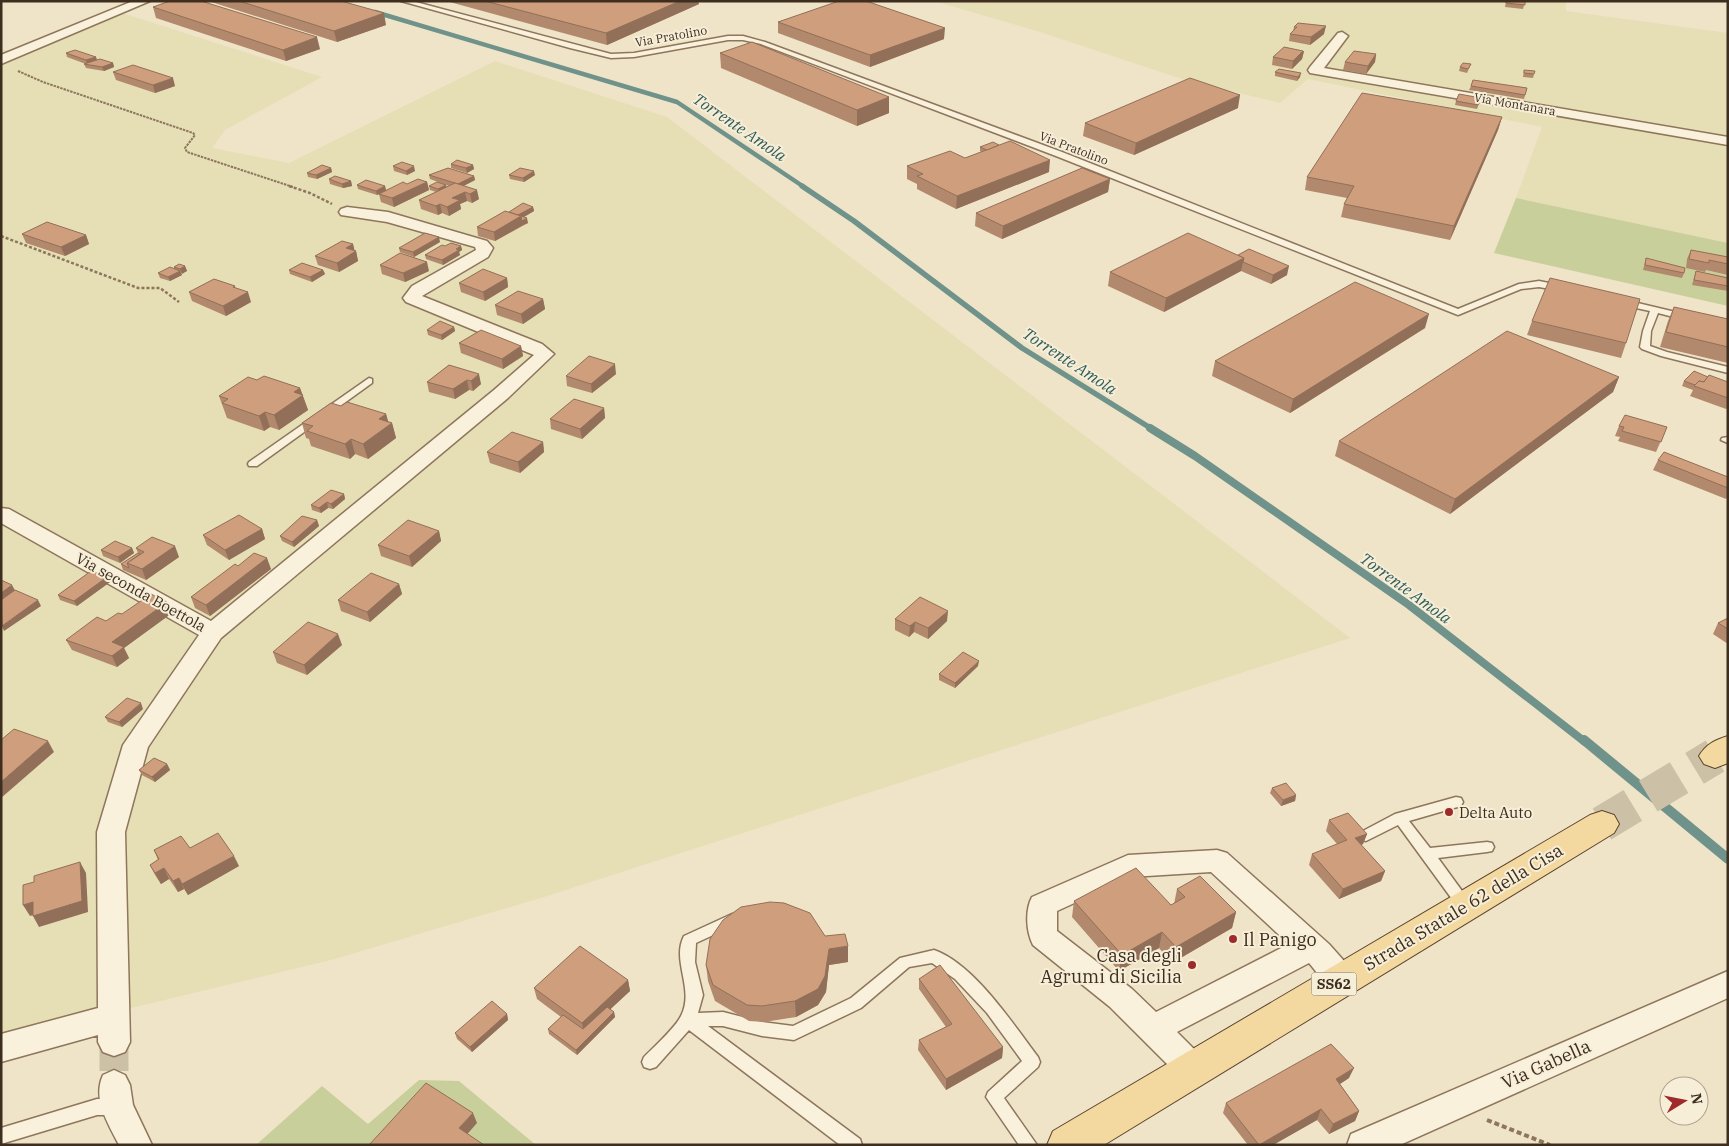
<svg xmlns="http://www.w3.org/2000/svg" width="1729" height="1146" font-family="'IBM Plex Serif',serif">
	<style>
		.farmland { fill: #e6deb5 }
		.green { fill: #c9cf9b }
		.lines { fill: none; stroke-linecap: round; stroke-linejoin: round }
		.stream-far3 { stroke: #6f938a; stroke-width: 4.5 }
		.stream-far2 { stroke: #6f938a; stroke-width: 5.5 }
		.stream-far1 { stroke: #6f938a; stroke-width: 8 }
		.stream { stroke: #6f938a; stroke-width: 10 }
		.minor-tunnel { stroke: #ccc0a6; stroke-width: 29; stroke-dasharray: 29 14; stroke-linecap: butt }
		.primary-tunnel { stroke: #ccc0a6; stroke-width: 36; stroke-dasharray: 36 18; stroke-linecap: butt }
		.service-casing { stroke: #8d765c; stroke-width: 3 }
		.minor-casing { stroke: #8d765c; stroke-width: 3 }
		.primary-casing { stroke: #5b4430; stroke-width: 2 }
		.path-far2 { stroke: #8d765c; stroke-width: 2; stroke-dasharray: 2.5 1; stroke-linecap: butt }
		.path-far1 { stroke: #8d765c; stroke-width: 2.5; stroke-dasharray: 3 2; stroke-linecap: butt }
		.path { stroke: #8d765c; stroke-width: 4; stroke-dasharray: 5 3; stroke-linecap: butt }
		.service { fill: #faf1dc; fill-rule: evenodd }
		.minor { fill: #faf1dc; fill-rule: evenodd }
		.primary { fill: #f3d9a0; fill-rule: evenodd }
		.wall { fill: #b2896c }
		.shaded-wall { fill: #916f58 }
		.building { fill: #cf9f7d; stroke: #916f58 }
		.poi-dot { fill: #9e2a2b; stroke: #f7eed8; stroke-width: 2 }
		.labels { text-anchor: middle; dominant-baseline: central; stroke-width: 4; stroke-linejoin: round; paint-order: stroke }
		.far-street-label { font-size: 12px; fill: #3d2e20; stroke: #f7eed8 }
		.shield { fill: #f7eed8; stroke: #756857; stroke-width: 1 }
		.shield-label { font-size: 14px; font-weight: bold; fill: #3d2e20 }
		.street-label { font-size: 15px; fill: #3d2e20; stroke: #f7eed8 }
		.poi-label { font-size: 15px; fill: #3d2e20; stroke: #f7eed8; text-anchor: start }
		.water-label { font-size: 16px; font-style: italic; fill: #2f5d5a; stroke: #f7eed8 }
		.near-street-label { font-size: 18px; fill: #3d2e20; stroke: #f7eed8 }
		.near-poi-label { font-size: 18px; fill: #3d2e20; stroke: #f7eed8; text-anchor: start }
	</style>
	<rect width="100%" height="100%" fill="#f0e4c8"/>
	<g class="farmland">
		<polygon points="934,1 1566,1 1566,11 1728,33 1728,243 1516,198 1542,127 1308,79 1280,103 1185,80 1037,31"/>
		<polygon points="116,11 322,77 225,130 212,148 289,163 495,61 667,117 1350,638 544,897 331,960 98,1016 1,1042 1,49 18,52"/>
	</g>
	<g class="green">
		<polygon points="1516,198 1728,243 1728,306 1494,253"/>
		<polygon points="419,1080 459,1081 536,1145 256,1145 322,1086 368,1124"/>
	</g>
	<g class="lines">
		<polyline class="stream-far3" points="375,12 677,102 804,187"/>
		<polyline class="stream-far2" points="802,186 854,221 1022,348 1152,429"/>
		<polyline class="stream-far1" points="1150,428 1195,456 1409,605 1585,742"/>
		<polyline class="stream" points="1584,740 1728,859"/>
		<polyline class="minor-tunnel" points="114,1042 114,1085"/>
		<polyline class="primary-tunnel" points="1602,824 1715,756"/>
		<defs>
			<g id="service">
				<polygon points="401,1 412,1 611,54 634,53 728,36 743,36 765,42 1062,152 1458,309 1519,284 1539,281 1564,286 1565,288 1561,291 1539,287 1521,289 1458,315 1056,156 761,44 743,40 728,40 634,57 611,58 570,48"/>
				<polygon points="1625,300 1688,315 1688,319 1685,320 1658,313 1651,331 1650,346 1667,352 1728,367 1728,373 1661,356 1642,349 1640,347 1643,331 1650,311 1622,305 1622,301"/>
				<polygon points="369,378 372,379 372,383 257,466 249,466 248,464 249,462"/>
				<polygon points="1728,437 1728,443 1721,440 1722,438"/>
				<polygon points="1456,797 1461,798 1463,802 1461,806 1409,821 1430,848 1487,842 1492,843 1494,847 1492,851 1487,852 1438,858 1470,902 1472,906 1470,910 1465,912 1460,910 1398,825 1366,841 1361,840 1359,836 1361,832 1395,814"/>
				<path d="M732,914L737,916L739,920L737,924L696,943L695,962L703,995L698,1013L723,1012L762,1022L793,1026L851,998L900,958L934,950C974,964 1013,1024 1038,1057L1040,1062L1038,1067L1004,1098L1037,1145H1019L986,1097L988,1092L1022,1061L987,1013L955,979L932,963L909,967L861,1008L794,1040L762,1036L723,1026H708L860,1139L862,1145H840L689,1030L656,1067L650,1069L644,1067L642,1062L644,1057C654,1047 675,1028 681,1016C695,989 671,961 684,936Z"/>
				<polygon points="97,1099 115,1099 121,1102 123,1107 121,1112 115,1115 97,1115 1,1144 1,1128"/>
			</g>
			<g id="minor">
				<polygon points="133,1 150,1 1,64 1,55"/>
				<polygon points="1342,32 1348,36 1324,68 1728,137 1728,145 1310,73 1308,70 1310,67 1338,33"/>
				<polygon points="347,207 388,212 487,241 493,248 488,257 422,296 542,344 554,354 508,398 221,638 148,747 125,832 130,1042 125,1052 114,1056 103,1052 98,1042 98,1035 1,1062 1,1034 98,1008 97,832 123,745 199,635 1,523 1,508 9,509 211,621 494,390 534,355 406,302 403,298 412,286 476,250 475,247 387,222 341,215 339,212 341,209"/>
				<path d="M1217,850L1227,853L1329,944L1353,971L1357,980L1353,989C1330,997 1323,979 1309,963L1177,1032L1204,1059L1209,1069L1204,1079L1193,1083L1182,1079L1110,1007L1033,945C1026,931 1025,910 1032,897L1128,855ZM1211,872L1289,944L1156,1012L1132,989L1057,931V911L1131,877Z"/>
				<polygon points="1728,971 1728,998 1400,1145 1347,1145 1351,1134"/>
				<path d="M114,1070L125,1075L130,1085L133,1105L152,1145H119C108,1123 92,1099 103,1075Z"/>
			</g>
			<g id="primary">
				<path d="M1728,736V763L1715,768L1704,764L1699,756C1706,744 1715,740 1728,736Z"/>
				<polygon points="1602,811 1614,815 1619,824 1614,833 1104,1145 1047,1145 1053,1131 1590,815"/>
			</g>
		</defs>
		<use href="#service" class="service-casing"/>
		<use href="#minor" class="minor-casing"/>
		<use href="#primary" class="primary-casing"/>
		<polyline class="path-far2" points="18,71 43,82 193,133 195,135 185,148 187,152 293,187"/>
		<g class="path-far1">
			<polyline points="289,186 310,193 332,204"/>
			<polyline points="1,236 138,288 160,288 179,302"/>
		</g>
		<polyline class="path" points="1487,1120 1550,1145"/>
		<use href="#service" class="service"/>
		<use href="#minor" class="minor"/>
		<use href="#primary" class="primary"/>
	</g>
	<g class="wall">
		<polygon points="208,1 341,1 386,25 337,42"/>
		<polygon points="446,1 698,1 699,4 607,45"/>
		<polygon points="1506,1 1525,1 1523,9 1505,7"/>
		<polygon points="153,7 320,49 286,61 156,18"/>
		<polygon points="778,22 944,39 870,67 778,33"/>
		<polygon points="1294,27 1324,34 1310,45 1289,41 1290,34 1293,31"/>
		<polygon points="1304,51 1302,59 1292,69 1272,65 1273,57"/>
		<polygon points="66,53 96,57 97,60 113,63 114,67 104,71 86,68 84,64 86,64 67,57"/>
		<polygon points="720,53 889,113 857,126 721,68"/>
		<polygon points="1376,54 1375,62 1366,74 1343,70 1345,62"/>
		<polygon points="1471,64 1467,73 1459,71 1460,67"/>
		<polygon points="1524,70 1534,74 1533,78 1523,77"/>
		<polygon points="113,72 175,86 155,93 116,80"/>
		<polygon points="1275,72 1300,77 1297,81 1275,76"/>
		<polygon points="1471,86 1527,88 1524,99 1469,90"/>
		<polygon points="1481,98 1477,109 1455,105 1456,101"/>
		<polygon points="1238,108 1134,155 1083,136 1085,123"/>
		<polygon points="1502,117 1498,130 1450,240 1341,217 1344,204 1347,198 1305,190 1307,177"/>
		<polygon points="980,147 1049,172 956,209 917,189 917,184 907,179 907,166 965,158 982,152 980,151"/>
		<polygon points="451,164 473,165 474,169 467,173 451,168"/>
		<polygon points="393,166 415,171 407,175 394,171"/>
		<polygon points="331,168 332,172 317,179 308,177 307,173"/>
		<polygon points="429,175 474,176 475,180 463,186 479,199 472,203 467,201 460,204 461,209 449,216 442,213 438,215 421,209 419,200 436,192 430,190 429,186 446,185 446,187 449,186 430,179"/>
		<polygon points="509,175 535,175 524,182 510,179"/>
		<polygon points="329,179 351,181 352,186 343,188 330,184"/>
		<polygon points="1110,179 1108,192 1002,239 975,226 976,213"/>
		<polygon points="427,182 429,190 394,207 381,202 379,194 377,195 358,189 357,185 385,186 386,190 407,184"/>
		<polygon points="533,207 534,211 524,217 528,223 495,241 478,236 477,227 509,212"/>
		<polygon points="22,234 86,235 89,244 65,256 26,243"/>
		<polygon points="440,242 414,257 400,252 399,248"/>
		<polygon points="353,244 354,251 356,251 358,261 339,272 318,265 315,256"/>
		<polygon points="445,246 461,246 462,250 459,252 460,255 443,265 426,259 425,255"/>
		<polygon points="1691,250 1728,257 1728,275 1706,270 1705,272 1686,268 1687,259"/>
		<polygon points="1238,255 1287,275 1271,284 1241,271 1164,312 1108,286 1110,272"/>
		<polygon points="1646,258 1684,273 1682,278 1643,270"/>
		<polygon points="380,265 429,271 405,282 382,274"/>
		<polygon points="185,266 187,271 181,273 182,275 170,281 160,278 158,273 174,269 174,267"/>
		<polygon points="289,270 323,270 325,274 312,282 290,274"/>
		<polygon points="1696,271 1728,278 1728,291 1692,285"/>
		<polygon points="507,278 508,287 485,301 461,292 459,283"/>
		<polygon points="235,286 235,288 251,302 226,316 192,301 189,292"/>
		<polygon points="543,299 545,309 523,324 497,315 495,305"/>
		<polygon points="1674,307 1728,319 1728,363 1660,347 1668,321"/>
		<polygon points="1532,321 1626,343 1621,358 1527,335"/>
		<polygon points="454,327 455,331 442,340 428,335 427,330"/>
		<polygon points="1425,328 1290,413 1212,376 1215,361"/>
		<polygon points="459,343 521,346 523,356 503,369 461,353"/>
		<polygon points="449,365 481,384 473,391 469,390 455,399 429,392 427,382"/>
		<polygon points="616,374 592,393 567,386 566,376"/>
		<polygon points="1619,377 1613,392 1450,514 1335,456 1339,441"/>
		<polygon points="1708,377 1728,382 1728,407 1726,409 1690,396 1693,390 1682,386 1684,381"/>
		<polygon points="257,380 300,388 308,410 279,430 270,427 264,431 227,418 219,396"/>
		<polygon points="341,406 386,414 388,421 392,423 396,438 368,459 355,454 350,459 311,446 309,439 306,438 302,423"/>
		<polygon points="604,408 605,418 582,439 551,429 550,419"/>
		<polygon points="1619,426 1667,427 1656,452 1618,441 1620,437 1615,436"/>
		<polygon points="543,442 544,452 520,473 490,463 487,452"/>
		<polygon points="1658,460 1728,477 1728,496 1726,499 1653,470"/>
		<polygon points="344,494 345,499 333,509 328,508 321,513 312,510 311,505"/>
		<polygon points="317,520 319,526 294,547 282,541 280,536"/>
		<polygon points="262,529 265,539 229,560 207,545 203,535"/>
		<polygon points="439,531 441,541 412,567 381,556 378,545"/>
		<polygon points="132,548 134,553 120,563 103,556 101,550"/>
		<polygon points="136,548 179,557 146,580 123,570 121,564 138,553"/>
		<polygon points="238,566 271,569 210,616 195,608 191,597"/>
		<polygon points="110,582 77,606 60,600 58,595"/>
		<polygon points="399,584 402,594 370,622 341,611 338,600"/>
		<polygon points="172,613 124,648 129,658 117,667 72,650 66,640 106,621 122,614"/>
		<polygon points="1728,618 1728,644 1713,634 1718,623"/>
		<polygon points="895,619 947,621 928,639 914,632 909,637 895,630"/>
		<polygon points="342,645 307,675 277,663 273,652"/>
		<polygon points="978,666 955,688 939,680 939,674"/>
		<polygon points="143,709 122,727 108,722 105,717"/>
		<polygon points="167,764 170,770 155,782 142,775 139,770"/>
		<polygon points="1272,788 1296,795 1295,801 1281,806 1270,793"/>
		<polygon points="1329,820 1367,834 1363,844 1361,845 1385,871 1381,881 1339,899 1309,865 1312,854 1337,844 1326,831"/>
		<polygon points="190,848 239,866 188,895 184,889 178,892 169,879 161,884 155,875 150,865 158,860 154,850"/>
		<polygon points="1177,889 1236,912 1232,928 1172,963 1159,948 1119,971 1072,917 1074,901 1171,905 1174,904"/>
		<polygon points="825,936 848,962 829,965 826,992 818,1005 796,1017 764,1022 749,1021 715,1001 708,981 706,965"/>
		<polygon points="919,979 1003,1047 1002,1058 946,1090 918,1050 919,1040 946,1027 919,989"/>
		<polygon points="628,980 630,991 610,1009 614,1012 615,1017 577,1055 549,1034 548,1029 561,1017 537,999 534,988"/>
		<polygon points="507,1014 508,1020 472,1052 457,1039 455,1033"/>
		<polygon points="1349,1078 1340,1084 1359,1111 1355,1121 1329,1134 1317,1120 1273,1145 1248,1145 1223,1113 1226,1103"/>
	</g>
	<g class="shaded-wall">
		<polygon points="680,1 698,1 699,4 607,45 606,33"/>
		<polygon points="384,13 386,25 337,42 334,31"/>
		<polygon points="1326,26 1324,34 1310,45 1311,37"/>
		<polygon points="945,28 944,39 870,67 870,55"/>
		<polygon points="317,37 320,49 286,61 283,50"/>
		<polygon points="1303,51 1304,51 1302,59 1292,69 1293,61"/>
		<polygon points="1376,54 1375,62 1366,74 1368,66"/>
		<polygon points="96,57 97,61 87,64 86,60"/>
		<polygon points="113,63 114,67 104,71 102,67"/>
		<polygon points="1301,73 1300,77 1297,81 1298,77"/>
		<polygon points="173,78 175,86 155,93 153,85"/>
		<polygon points="1240,95 1238,108 1134,155 1136,143"/>
		<polygon points="889,97 889,113 857,126 857,110"/>
		<polygon points="1502,117 1498,130 1450,240 1454,226"/>
		<polygon points="1050,160 1049,172 956,209 957,196"/>
		<polygon points="473,165 474,169 467,173 466,168"/>
		<polygon points="414,166 415,171 407,175 406,171"/>
		<polygon points="331,168 332,172 317,179 316,175"/>
		<polygon points="534,171 535,175 524,182 523,178"/>
		<polygon points="474,176 475,180 458,189 457,184"/>
		<polygon points="1110,179 1108,192 1002,239 1003,226"/>
		<polygon points="351,181 352,186 343,188 342,184"/>
		<polygon points="427,182 429,190 394,207 392,198"/>
		<polygon points="446,185 447,189 439,193 438,189"/>
		<polygon points="385,186 386,191 377,195 376,191"/>
		<polygon points="477,190 479,199 472,203 470,194"/>
		<polygon points="465,192 467,201 460,204 461,209 449,216 447,207 452,198"/>
		<polygon points="440,204 442,213 438,215 436,206"/>
		<polygon points="533,207 534,211 522,218 523,225 495,241 494,232 518,215"/>
		<polygon points="527,218 528,223 523,225 522,221"/>
		<polygon points="86,235 89,244 65,256 61,247"/>
		<polygon points="439,237 440,242 414,257 413,252"/>
		<polygon points="353,244 355,252 356,251 358,261 339,272 337,263 346,248"/>
		<polygon points="461,246 462,250 459,252 460,255 443,265 442,260"/>
		<polygon points="1244,258 1241,271 1164,312 1166,298"/>
		<polygon points="427,262 429,271 405,282 403,273"/>
		<polygon points="185,266 187,271 182,274 180,269"/>
		<polygon points="1289,266 1287,275 1271,284 1273,275"/>
		<polygon points="323,270 325,274 312,282 310,277"/>
		<polygon points="180,271 182,275 170,281 168,277"/>
		<polygon points="507,278 508,287 485,301 483,292"/>
		<polygon points="248,292 251,302 226,316 223,306"/>
		<polygon points="543,299 545,309 523,324 521,314"/>
		<polygon points="1429,314 1425,328 1290,413 1293,399"/>
		<polygon points="454,327 455,331 442,340 441,335"/>
		<polygon points="521,346 523,356 503,369 502,359"/>
		<polygon points="615,364 616,374 592,393 591,384"/>
		<polygon points="479,374 481,384 473,391 471,381"/>
		<polygon points="1619,377 1613,392 1450,514 1455,499"/>
		<polygon points="467,380 469,390 455,399 453,389"/>
		<polygon points="300,388 308,410 279,430 274,415 294,392"/>
		<polygon points="604,408 605,418 582,439 580,429"/>
		<polygon points="265,412 270,427 264,431 259,416"/>
		<polygon points="386,414 389,425 392,423 396,438 368,459 363,444 379,419"/>
		<polygon points="351,439 355,454 350,459 345,444"/>
		<polygon points="543,442 544,452 520,473 518,462"/>
		<polygon points="344,494 345,499 333,509 331,504"/>
		<polygon points="327,502 328,508 321,513 319,508"/>
		<polygon points="317,520 319,526 294,547 292,542"/>
		<polygon points="262,529 265,539 229,560 225,550"/>
		<polygon points="439,531 441,541 412,567 409,556"/>
		<polygon points="175,546 179,557 146,580 142,569"/>
		<polygon points="132,548 134,553 120,563 118,557"/>
		<polygon points="267,558 271,569 210,616 206,605"/>
		<polygon points="107,577 110,582 77,606 74,601"/>
		<polygon points="399,584 402,594 370,622 367,612"/>
		<polygon points="12,585 18,596 1,607 1,593"/>
		<polygon points="38,600 41,606 4,631 2,626"/>
		<polygon points="167,602 172,613 124,648 129,658 117,667 112,656 112,642"/>
		<polygon points="948,611 947,621 928,639 928,628"/>
		<polygon points="915,622 914,632 909,637 910,626"/>
		<polygon points="338,634 342,645 307,675 304,665"/>
		<polygon points="979,661 978,666 955,688 955,683"/>
		<polygon points="141,703 143,709 122,727 119,722"/>
		<polygon points="48,741 54,752 1,798 1,782"/>
		<polygon points="167,764 170,770 155,782 152,777"/>
		<polygon points="1296,795 1295,801 1281,806 1283,800"/>
		<polygon points="1367,834 1363,844 1352,849 1355,838"/>
		<polygon points="234,856 239,866 188,895 182,884"/>
		<polygon points="80,862 86,873 88,912 39,927 33,916"/>
		<polygon points="164,868 169,879 161,884 155,873"/>
		<polygon points="1385,871 1381,881 1339,899 1343,889"/>
		<polygon points="179,878 184,889 178,892 173,881"/>
		<polygon points="33,902 40,913 30,916 23,905"/>
		<polygon points="1236,912 1232,928 1172,963 1176,947"/>
		<polygon points="1162,932 1159,948 1119,971 1122,955"/>
		<polygon points="848,946 848,962 829,965 826,992 818,1005 796,1017 795,1001 829,949"/>
		<polygon points="628,980 630,991 584,1034 582,1023"/>
		<polygon points="614,1012 615,1017 577,1055 576,1050"/>
		<polygon points="507,1014 508,1020 472,1052 470,1047"/>
		<polygon points="1003,1047 1002,1058 946,1090 946,1079"/>
		<polygon points="1354,1068 1349,1078 1332,1089 1336,1079"/>
		<polygon points="1321,1109 1317,1120 1273,1145 1259,1145"/>
		<polygon points="1359,1111 1355,1121 1329,1134 1333,1124"/>
		<polygon points="473,1113 477,1123 463,1139 459,1128"/>
	</g>
	<g class="building">
		<polygon points="170,1 201,1 317,37 283,50 153,7"/>
		<polygon points="239,1 341,1 384,13 334,31"/>
		<polygon points="485,1 680,1 606,33"/>
		<polygon points="839,1 866,1 945,28 870,55 778,22"/>
		<polygon points="1506,1 1525,1 1525,5 1506,3"/>
		<polygon points="1298,23 1326,26 1311,37 1290,34 1297,27 1294,27"/>
		<polygon points="752,42 889,97 857,110 720,53"/>
		<polygon points="1284,47 1303,51 1293,61 1273,57"/>
		<polygon points="75,50 96,57 86,60 66,53"/>
		<polygon points="1354,51 1376,54 1368,66 1345,62"/>
		<polygon points="100,59 113,63 102,67 84,64"/>
		<polygon points="1463,63 1471,64 1468,69 1460,67"/>
		<polygon points="133,65 173,78 153,85 113,72"/>
		<polygon points="1279,69 1301,73 1298,77 1275,72"/>
		<polygon points="1524,70 1535,71 1534,74 1524,73"/>
		<polygon points="1190,78 1240,95 1136,143 1085,123"/>
		<polygon points="1473,80 1527,88 1525,95 1471,86"/>
		<polygon points="1362,93 1502,117 1454,226 1344,204 1354,186 1307,177"/>
		<polygon points="1459,94 1481,98 1478,105 1456,101"/>
		<polygon points="1010,141 1050,160 957,196 917,176 923,174 907,166 950,151 965,158"/>
		<polygon points="993,142 999,145 987,150 980,147"/>
		<polygon points="457,160 473,165 466,168 451,164"/>
		<polygon points="402,162 414,166 406,171 393,166"/>
		<polygon points="322,165 331,168 316,175 307,173"/>
		<polygon points="448,168 474,176 458,184 429,175"/>
		<polygon points="520,168 534,171 523,178 509,175"/>
		<polygon points="1082,168 1110,179 1003,226 976,213"/>
		<polygon points="335,176 351,181 342,184 329,179"/>
		<polygon points="418,179 427,182 392,198 379,194 403,182 407,184"/>
		<polygon points="366,180 385,186 376,191 357,185"/>
		<polygon points="437,182 446,185 438,189 429,186"/>
		<polygon points="455,183 477,190 470,194 465,192 452,198 460,200 447,207 440,204 436,206 419,200"/>
		<polygon points="523,203 533,207 518,215 509,212"/>
		<polygon points="505,211 521,216 494,232 477,227"/>
		<polygon points="521,216 527,218 522,221"/>
		<polygon points="47,222 86,235 61,247 22,234"/>
		<polygon points="425,233 439,237 413,252 399,248"/>
		<polygon points="1188,233 1244,258 1166,298 1110,272"/>
		<polygon points="342,241 353,244 346,248 356,251 337,263 315,256"/>
		<polygon points="451,243 461,246 456,249 459,250 442,260 425,255 442,245 445,246"/>
		<polygon points="1249,249 1289,266 1273,275 1243,262 1244,258 1238,255"/>
		<polygon points="1691,250 1728,257 1728,264 1709,260 1709,263 1689,259"/>
		<polygon points="400,253 427,262 403,273 380,265"/>
		<polygon points="1646,258 1685,268 1684,273 1645,265"/>
		<polygon points="302,263 323,270 310,277 289,270"/>
		<polygon points="179,264 185,266 180,269 174,267"/>
		<polygon points="170,267 180,271 168,277 158,273"/>
		<polygon points="483,269 507,278 483,292 459,283"/>
		<polygon points="1696,271 1728,278 1728,286 1694,280"/>
		<polygon points="1550,278 1640,299 1626,343 1532,321"/>
		<polygon points="214,279 235,286 233,287 248,292 223,306 189,292"/>
		<polygon points="1355,282 1429,314 1293,399 1215,361"/>
		<polygon points="518,291 543,299 521,314 495,305"/>
		<polygon points="1674,307 1728,319 1728,347 1666,332"/>
		<polygon points="440,321 454,327 441,335 427,330"/>
		<polygon points="481,330 521,346 502,359 459,343"/>
		<polygon points="1507,331 1619,377 1455,499 1339,441"/>
		<polygon points="589,356 615,364 591,384 566,376"/>
		<polygon points="449,365 479,374 471,381 467,380 453,389 427,382"/>
		<polygon points="1694,371 1708,377 1704,382 1699,381 1695,385 1684,381"/>
		<polygon points="1709,375 1728,382 1728,398 1694,386 1699,381 1704,382"/>
		<polygon points="264,376 300,388 294,392 303,395 274,415 265,412 259,416 222,403 228,399 219,396 248,377 257,380"/>
		<polygon points="574,399 604,408 580,429 550,419"/>
		<polygon points="347,402 386,414 379,419 392,423 363,444 351,439 345,444 307,431 313,426 302,423 331,403 341,406"/>
		<polygon points="1625,415 1667,427 1661,442 1622,431 1624,427 1619,426"/>
		<polygon points="512,432 543,442 518,462 487,452"/>
		<polygon points="1664,452 1728,477 1728,488 1658,460"/>
		<polygon points="331,490 344,494 331,504 327,502 319,508 311,505"/>
		<polygon points="239,515 262,529 225,550 203,535"/>
		<polygon points="302,516 317,520 292,542 280,536"/>
		<polygon points="408,520 439,531 409,556 378,545"/>
		<polygon points="152,537 175,546 142,569 127,563 144,552 136,548"/>
		<polygon points="115,541 132,548 118,557 101,550"/>
		<polygon points="138,553 140,554 127,563 129,568 121,564"/>
		<polygon points="254,553 267,558 206,605 191,597 235,564 238,566"/>
		<polygon points="91,571 107,577 74,601 58,595"/>
		<polygon points="371,573 399,584 367,612 338,600"/>
		<polygon points="1,580 12,585 1,593"/>
		<polygon points="15,590 38,600 2,626 1,600"/>
		<polygon points="151,594 167,602 112,642 124,647 112,656 66,640 97,617 106,621 118,613 122,614"/>
		<polygon points="920,597 948,611 928,628 915,622 910,626 895,619"/>
		<polygon points="1728,618 1728,629 1718,623"/>
		<polygon points="308,622 338,634 304,665 273,652"/>
		<polygon points="963,652 979,661 955,683 939,674"/>
		<polygon points="127,698 141,703 119,722 105,717"/>
		<polygon points="14,729 48,741 1,782 1,740"/>
		<polygon points="154,758 167,764 152,777 139,770"/>
		<polygon points="1286,783 1296,795 1283,800 1272,788"/>
		<polygon points="1348,813 1367,834 1355,838 1385,871 1343,889 1312,854 1347,840 1329,820"/>
		<polygon points="218,833 234,856 182,884 179,878 173,881 164,868 155,873 150,865 159,859 154,850 181,836 190,848"/>
		<polygon points="80,862 82,901 33,916 33,902 23,905 23,885 34,882 34,876"/>
		<polygon points="1136,868 1171,905 1185,897 1177,889 1200,876 1236,912 1176,947 1162,932 1122,955 1074,901"/>
		<polygon points="770,902 784,903 810,913 825,936 845,934 848,946 829,949 825,976 818,989 795,1001 762,1006 747,1005 713,985 706,965 710,939 723,920 741,907"/>
		<polygon points="580,946 628,980 582,1023 534,988"/>
		<polygon points="940,965 1003,1047 946,1079 919,1040 952,1024 919,979"/>
		<polygon points="492,1001 507,1014 470,1047 455,1033"/>
		<polygon points="607,1007 614,1012 576,1050 548,1029 563,1015 583,1029"/>
		<polygon points="1331,1044 1354,1068 1336,1079 1359,1111 1333,1124 1321,1109 1259,1145 1226,1103"/>
		<polygon points="426,1083 473,1113 459,1128 484,1145 369,1145"/>
	</g>
	<g class="poi-dot">
		<circle cx="1449" cy="812" r="5"/>
		<circle cx="1233" cy="939" r="5"/>
		<circle cx="1192" cy="965" r="5"/>
	</g>
	<g class="labels">
		<g class="far-street-label">
			<text transform="translate(671 36) rotate(-10)">Via Pratolino</text>
			<text transform="translate(1515 104) rotate(10)">Via Montanara</text>
			<text transform="translate(1074 148) rotate(21)">Via Pratolino</text>
		</g>
		<rect class="shield" x="1311.5" y="972.5" width="45" height="23" rx="4"/>
		<g class="shield-label">
			<text x="1334" y="984">SS62</text>
		</g>
		<g class="street-label">
			<text transform="translate(141 592) rotate(29)">Via seconda Boettola</text>
		</g>
		<g class="poi-label">
			<text x="1459" y="812">Delta Auto</text>
		</g>
		<g class="water-label">
			<text transform="translate(740 127) rotate(34)">Torrente Amola</text>
			<text transform="translate(1070 361) rotate(33)">Torrente Amola</text>
			<text transform="translate(1406 588) rotate(36)">Torrente Amola</text>
		</g>
		<g class="near-street-label">
			<text transform="translate(1463 907) rotate(-31)">Strada Statale 62 della Cisa</text>
			<text transform="translate(1546 1064) rotate(-24)">Via Gabella</text>
		</g>
		<g class="near-poi-label">
			<text x="1243" y="939">Il Panigo</text>
			<text x="1182" y="955" text-anchor="end">Casa degli<tspan x="1182" dy="21">Agrumi di Sicilia</tspan></text>
		</g>
	</g>
	<rect width="1729" height="1146" fill="none" stroke="#3d2e20" stroke-width="5"/>
	<g transform="translate(1684 1101) rotate(80)"><circle r="24" fill="#f7eed8" stroke="#ada18e"/>
	<path d="M0-4L9 19L0 12L-9 19Z" fill="#9e2a2b"/>
	<text y="-8" font-size="14" font-weight="bold" text-anchor="middle" fill="#3d2e20">N</text>
	</g>
</svg>
